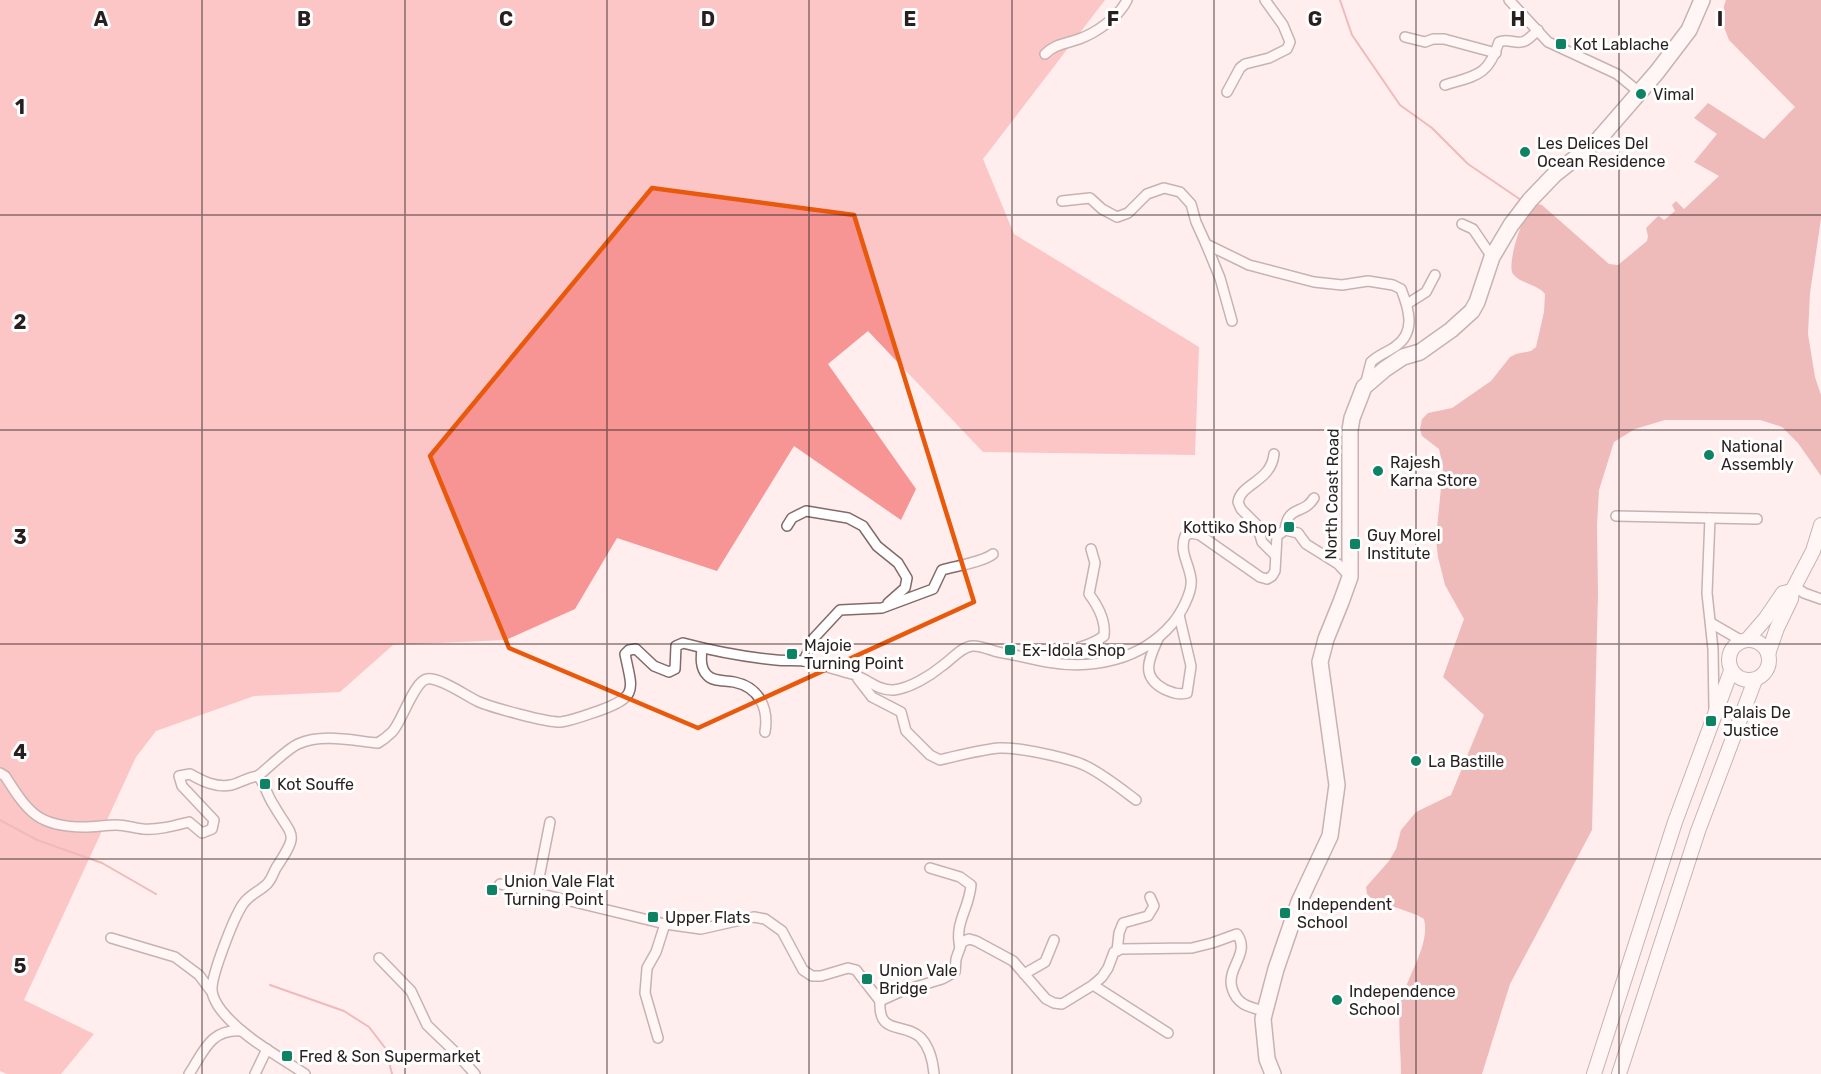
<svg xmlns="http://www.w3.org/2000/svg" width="1821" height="1074" font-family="Rubik,sans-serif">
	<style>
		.forest { fill: #f79494 }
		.water { fill: #db7b7c }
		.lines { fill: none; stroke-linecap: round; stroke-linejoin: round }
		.stream { stroke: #db7b7c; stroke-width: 2 }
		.street-casing { stroke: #826a69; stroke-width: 12 }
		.secondary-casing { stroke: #826a69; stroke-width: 16 }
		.primary-casing { stroke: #826a69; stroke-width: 18 }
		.street { stroke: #fff; stroke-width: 9 }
		.secondary { stroke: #fff; stroke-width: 14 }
		.primary { stroke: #fff; stroke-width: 15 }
		.marked { fill: none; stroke: #e8590c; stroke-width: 4.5; stroke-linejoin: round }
		.grid { fill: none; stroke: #291f1f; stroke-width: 1.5; stroke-opacity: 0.55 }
		.poi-dot { fill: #0e8363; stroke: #fff; stroke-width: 2 }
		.labels { text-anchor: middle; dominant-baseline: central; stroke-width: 6; stroke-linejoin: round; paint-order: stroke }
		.poi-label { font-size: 16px; fill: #291f1f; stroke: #fff; text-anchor: start }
		.street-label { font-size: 16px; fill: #291f1f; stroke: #fff }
		.grid-label { font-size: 20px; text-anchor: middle; font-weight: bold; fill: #291f1f; stroke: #fff; stroke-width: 6; stroke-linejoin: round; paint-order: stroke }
	</style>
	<rect width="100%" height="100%" fill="#ffeeed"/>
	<polygon class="forest" points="0,0 1105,0 983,159 1014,234 1199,347 1195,455 983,452 868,331 828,364 916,489 901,520 794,446 717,571 617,538 575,609 506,640 393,645 340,692 254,696 156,731 136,757 24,1000 94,1034 61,1074 7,1074 0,1071"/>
	<path class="water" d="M1726,0H1821V219L1810,293L1808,334L1815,377L1821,395V476L1798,443L1782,427L1760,420H1665L1635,429L1614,442L1599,490L1597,525L1598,593L1592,830L1510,984L1482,1074H1401C1401,1053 1398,1030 1400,1008C1403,981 1431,947 1424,919L1417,915L1372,899L1367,894L1366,887L1389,861L1396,849L1401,830L1416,812L1451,795L1484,715L1443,677L1464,619L1445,585L1438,557L1436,539L1443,467L1439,449L1422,436L1420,429L1422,419L1428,413L1452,408L1491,381L1510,357L1516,354L1531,351L1536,347L1544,312L1545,294C1537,284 1521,284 1513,274C1506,264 1524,209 1535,203L1542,205L1609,264L1618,265L1647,241L1648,236L1646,228L1657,217L1659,216L1664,220L1675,211L1672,205L1676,201L1684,209L1719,176L1694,162L1717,134L1694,118L1708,103L1764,139L1795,107L1729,40L1722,22L1724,6Z"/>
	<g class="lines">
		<g class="stream">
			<polyline points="1340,0 1352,35 1400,105 1432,128 1468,164 1521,200"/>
			<polyline points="0,820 37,840 102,863 156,894"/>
			<polyline points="270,985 344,1011 369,1027 386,1049 392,1074"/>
		</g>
		<defs>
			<g id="street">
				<polyline points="1509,0 1548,42 1617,74 1639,92"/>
				<polyline points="1405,37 1425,42 1433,39 1444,39 1496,53"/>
				<path d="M1045,54C1055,44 1065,44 1079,39C1096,33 1119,17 1127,0"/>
				<path d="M1445,85C1477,75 1488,76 1499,42C1508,38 1517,45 1525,41C1530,38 1534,34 1538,30"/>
				<polyline points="1227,92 1240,68 1245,64 1269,58 1287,49 1290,42 1283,25 1265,0"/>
				<path d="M1062,201L1090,198L1102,209L1117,217L1128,213L1147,194L1164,188L1180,192L1191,204L1196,222L1206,244L1249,265L1314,282L1342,285L1368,281L1393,285L1401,289C1409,309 1416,332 1396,346C1388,352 1378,355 1371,362L1365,385"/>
				<polyline points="1462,224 1473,229 1492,257"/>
				<polyline points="1206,244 1220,278 1232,321"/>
				<polyline points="1407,304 1426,292 1435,275"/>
				<path d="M1274,454C1271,482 1241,483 1238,502L1241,509L1257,525L1262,542L1275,555"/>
				<polyline points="1616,516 1757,519"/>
				<polyline points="1710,518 1707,593 1713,649 1714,709"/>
				<polyline points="787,526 792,518 806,511 848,518 863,526 877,546 898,563 907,578 905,588 888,603"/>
				<path d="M1285,530C1288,504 1303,516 1314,498"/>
				<polyline points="1794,586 1804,593 1821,599"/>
				<polyline points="1711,623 1742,641"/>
				<path d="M1158,639C1149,659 1140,676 1164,689C1173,693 1178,695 1187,693L1191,666L1179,615"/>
				<path d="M702,648C701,657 700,668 707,675C713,682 725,680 734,682C759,687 769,708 765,732"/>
				<path d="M1030,656C1056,652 1083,651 1104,636C1106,621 1098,606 1089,594L1095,563L1091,549"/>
				<path d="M804,661L813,639L840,610L882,608L933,589L942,570C956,566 983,562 993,554"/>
				<path d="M858,679L872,697L901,712L906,731L930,755L940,760C960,755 979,750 999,748C1018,747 1070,758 1086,766C1104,775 1120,788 1136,800"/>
				<path d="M0,773L5,776C28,812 38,827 84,827C95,827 106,825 116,825C125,825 134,828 143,829C159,830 173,826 189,822L202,833L212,829L214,820L182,786L179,776L190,774C202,781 216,788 231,785C240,783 248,777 258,776C265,784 267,795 273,804C293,839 300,831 276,868C273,873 272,879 267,884C260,891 249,895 243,904C234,917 211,976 212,990C212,996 217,1005 221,1010C242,1037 277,1055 305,1074"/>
				<path d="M258,776C268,768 287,749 298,744C322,733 354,741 378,743C383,740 388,736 392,732C402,722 414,681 427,679C439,677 465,695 477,701C490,707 548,723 561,722C574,720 589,714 601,710C639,696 632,689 625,654L629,650L636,649L654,666L669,672L675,669L676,646L683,643C713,651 745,657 776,660C785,661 795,660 804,661C818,664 837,670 852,674C867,678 877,691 894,690C910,688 930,676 942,666C951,660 961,647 972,646C982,645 993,652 1003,653C1018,655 1033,660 1047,662C1093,670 1141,660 1172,624C1180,615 1193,592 1191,579C1189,563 1179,552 1185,536L1191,533L1200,535L1260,577L1267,579L1272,576L1275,571L1277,536L1285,530L1298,533L1306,544L1338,564L1350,577"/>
				<path d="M930,868L960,877L971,885C969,910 954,922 960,948"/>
				<path d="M500,884L665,924L701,929L754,917L765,919L782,931L803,970L812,976H821L848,968L856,970L880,1001C878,1037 904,1021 921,1038C930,1048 933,1062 934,1074"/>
				<polyline points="536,893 550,822"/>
				<polyline points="111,938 175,957 199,975 211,991"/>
				<polyline points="1117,951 1119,933 1123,923 1148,916 1154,906 1150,897"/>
				<polyline points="379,958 411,991 427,1025 454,1051 475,1074"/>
				<polyline points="1024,974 1045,962 1054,940"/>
				<polyline points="1093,985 1168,1033"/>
				<path d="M880,1001L902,991L942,979L955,972L956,959L962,942L969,939L976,941L1013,961L1046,999L1054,1003L1062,1004L1093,985L1102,977L1108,968L1114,952L1121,949L1192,948L1212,943L1237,934C1251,953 1226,968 1232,988C1237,1005 1249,1007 1265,1011"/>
				<polyline points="658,1038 645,993 647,968 656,952 665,924"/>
				<path d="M189,1074C204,1051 211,1028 242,1031"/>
				<polyline points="255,1074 267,1049"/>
			</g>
			<g id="secondary">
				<circle cx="1749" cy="660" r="20"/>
				<polyline points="1747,640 1766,618 1783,593 1792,591"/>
				<polyline points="1768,654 1777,628 1791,599 1792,591 1813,551 1821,525"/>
				<polyline points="1594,1074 1675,822 1731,671"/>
				<polyline points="1619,1074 1698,831 1755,680"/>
			</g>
			<polyline id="primary" points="1273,1074 1267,1059 1263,1019 1265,1011 1276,969 1299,902 1330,836 1337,785 1320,662 1326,639 1341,602 1350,577 1350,430 1352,418 1364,387 1385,369 1403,357 1420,352 1451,330 1472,311 1477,302 1492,257 1511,225 1530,200 1554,175 1598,140 1657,72 1689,30 1702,0"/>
		</defs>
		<use href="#street" class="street-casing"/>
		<use href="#secondary" class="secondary-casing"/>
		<use href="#primary" class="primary-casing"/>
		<use href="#street" class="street"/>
		<use href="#secondary" class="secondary"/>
		<use href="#primary" class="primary"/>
	</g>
	<path d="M0 0H1821V1074H0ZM652,188L854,215L974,602L698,728L509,648L430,456Z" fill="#ffeeed" fill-opacity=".55" fill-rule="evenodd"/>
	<path class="marked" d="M652,188L854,215L974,602L698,728L509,648L430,456Z"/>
	<path class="grid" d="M202,0V1074M405,0V1074M607,0V1074M809,0V1074M1012,0V1074M1214,0V1074M1416,0V1074M1619,0V1074M0,215H1821M0,430H1821M0,644H1821M0,859H1821"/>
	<g class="poi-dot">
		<rect x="1555" y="38" width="12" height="12" rx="3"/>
		<circle cx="1641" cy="94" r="6"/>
		<circle cx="1525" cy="152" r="6"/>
		<circle cx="1709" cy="455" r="6"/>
		<circle cx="1378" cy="471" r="6"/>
		<rect x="1283" y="521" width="12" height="12" rx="3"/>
		<rect x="1349" y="538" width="12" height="12" rx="3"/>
		<rect x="1004" y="644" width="12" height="12" rx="3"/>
		<rect x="786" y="648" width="12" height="12" rx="3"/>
		<rect x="1705" y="715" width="12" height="12" rx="3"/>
		<circle cx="1416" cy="761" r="6"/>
		<rect x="259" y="778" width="12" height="12" rx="3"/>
		<rect x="486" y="884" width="12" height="12" rx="3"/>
		<rect x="1279" y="907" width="12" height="12" rx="3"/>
		<rect x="647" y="911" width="12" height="12" rx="3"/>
		<rect x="861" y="973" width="12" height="12" rx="3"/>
		<circle cx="1337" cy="1000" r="6"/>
		<rect x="281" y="1050" width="12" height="12" rx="3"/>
	</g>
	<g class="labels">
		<g class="poi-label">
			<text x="1573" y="44">Kot Lablache</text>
			<text x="1653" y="94">Vimal</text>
			<text x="1537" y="143">Les Delices Del<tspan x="1537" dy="18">Ocean Residence</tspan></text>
			<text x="1721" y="446">National<tspan x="1721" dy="18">Assembly</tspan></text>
			<text x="1390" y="462">Rajesh<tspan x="1390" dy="18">Karna Store</tspan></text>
			<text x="1277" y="527" text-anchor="end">Kottiko Shop</text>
			<text x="1367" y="535">Guy Morel<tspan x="1367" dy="18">Institute</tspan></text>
			<text x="804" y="645">Majoie<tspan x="804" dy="18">Turning Point</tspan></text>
			<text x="1022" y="650">Ex-Idola Shop</text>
			<text x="1723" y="712">Palais De<tspan x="1723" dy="18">Justice</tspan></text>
			<text x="1428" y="761">La Bastille</text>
			<text x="277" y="784">Kot Souffe</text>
			<text x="504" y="881">Union Vale Flat<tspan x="504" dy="18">Turning Point</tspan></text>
			<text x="1297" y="904">Independent<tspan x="1297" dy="18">School</tspan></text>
			<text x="665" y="917">Upper Flats</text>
			<text x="879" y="970">Union Vale<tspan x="879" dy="18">Bridge</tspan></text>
			<text x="1349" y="991">Independence<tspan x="1349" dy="18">School</tspan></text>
			<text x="299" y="1056">Fred &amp; Son Supermarket</text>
		</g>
		<g class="street-label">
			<text transform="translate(1332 494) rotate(-89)">North Coast Road</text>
		</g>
	</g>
	<g class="grid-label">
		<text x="101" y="26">A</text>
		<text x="304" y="26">B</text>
		<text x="506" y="26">C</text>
		<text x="708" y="26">D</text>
		<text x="910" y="26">E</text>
		<text x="1113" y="26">F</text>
		<text x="1315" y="26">G</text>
		<text x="1518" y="26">H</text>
		<text x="1720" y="26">I</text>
		<text x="20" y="114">1</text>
		<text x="20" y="329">2</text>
		<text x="20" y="544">3</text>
		<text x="20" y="759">4</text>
		<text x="20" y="973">5</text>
	</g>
</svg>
